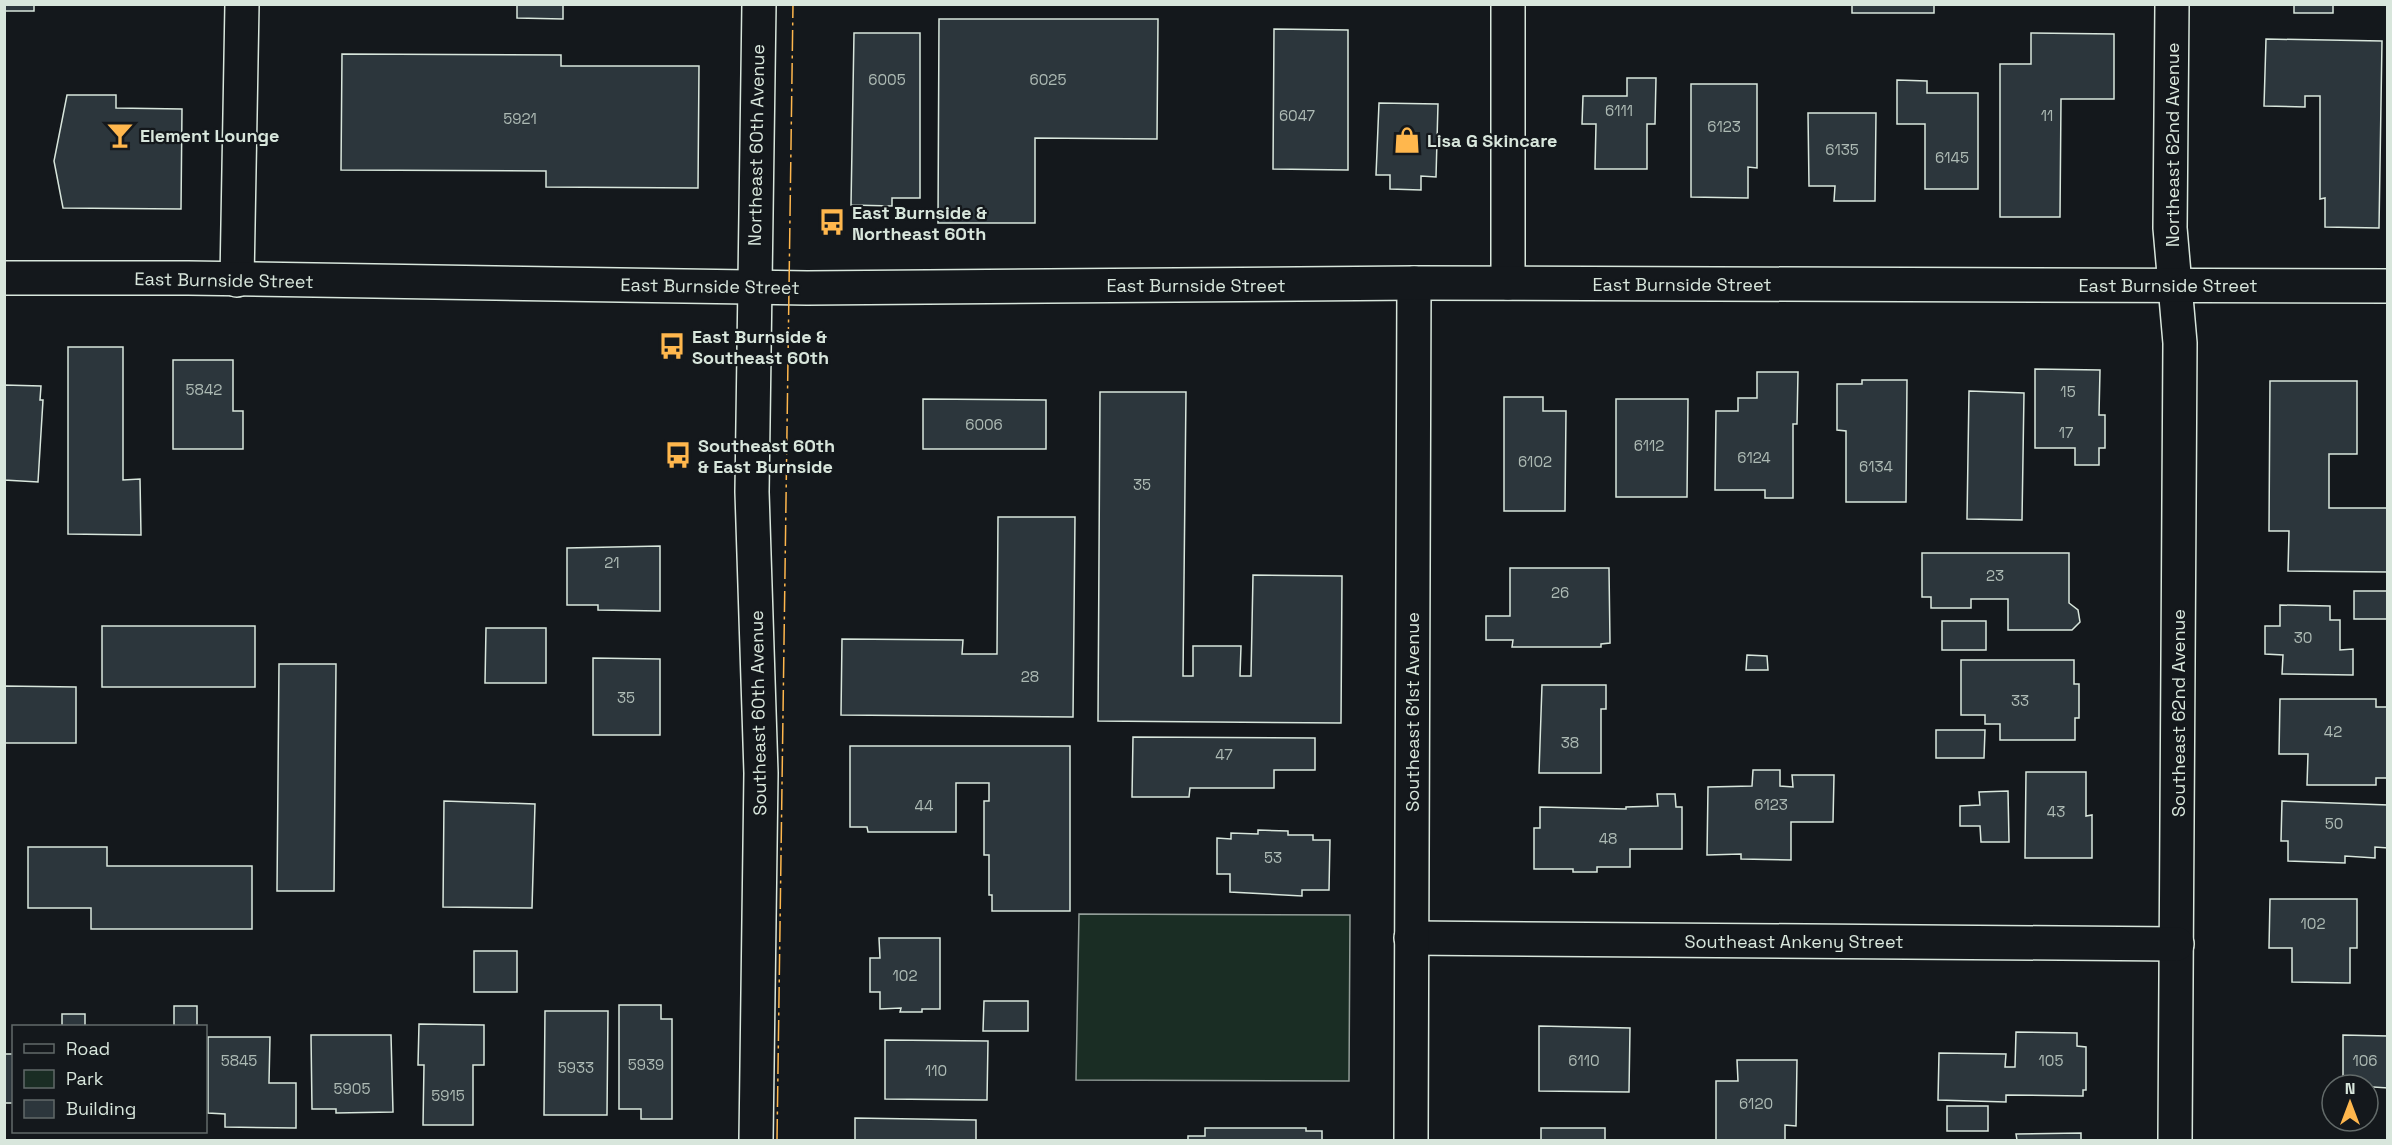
<svg xmlns="http://www.w3.org/2000/svg" width="2392" height="1145" font-family="'Space Grotesk',sans-serif">
	<style>
		.green { fill: #1a2d24; stroke: #939e99; stroke-width: 1.5 }
		.building { fill: #2c363c; stroke: #d8e6dc; stroke-width: 1.5 }
		.lines { fill: none; stroke-linecap: round; stroke-linejoin: round }
		.minor-casing { stroke: #d8e6dc; stroke-width: 36 }
		.secondary-casing { stroke: #d8e6dc; stroke-width: 36 }
		.minor { stroke: #14181c; stroke-width: 33 }
		.secondary { stroke: #14181c; stroke-width: 33 }
		.power { stroke: #ffb74d; stroke-width: 1.5; stroke-dasharray: 21 4.5 3 4.5; stroke-linecap: butt }
		.labels { text-anchor: middle; dominant-baseline: central; stroke-width: 4.5; stroke-linejoin: round; paint-order: stroke }
		.number-label { font-size: 15px; fill: #adbab4 }
		.poi-label { font-size: 18px; font-weight: bold; fill: #d8e6dc; stroke: #14181c; text-anchor: start }
		.street-label { font-size: 18px; fill: #d8e6dc; stroke: #14181c }
	</style>
	<rect width="100%" height="100%" fill="#14181c"/>
	<polygon class="green" points="1079,914 1350,915 1349,1081 1076,1080"/>
	<g class="building">
		<rect x="4" y="4" width="30" height="7"/>
		<polygon points="517,4 563,4 563,19 517,18"/>
		<rect x="1852" y="4" width="82" height="9"/>
		<rect x="2294" y="4" width="39" height="9"/>
		<polygon points="939,19 1158,19 1157,139 1035,138 1035,223 938,223"/>
		<polygon points="1274,29 1348,30 1348,170 1273,169"/>
		<polygon points="854,33 920,33 920,198 892,198 892,206 851,205"/>
		<polygon points="2031,33 2114,34 2114,99 2061,99 2060,217 2000,217 2000,64 2031,64"/>
		<polygon points="2266,39 2382,41 2379,228 2325,227 2325,198 2320,199 2320,96 2305,96 2305,107 2264,106"/>
		<polygon points="342,54 561,55 561,66 699,66 698,188 546,187 546,171 341,170"/>
		<polygon points="1627,78 1656,78 1655,124 1647,124 1647,169 1595,169 1596,124 1582,124 1583,96 1627,96"/>
		<polygon points="1897,80 1927,81 1927,93 1978,93 1978,189 1925,189 1925,124 1897,124"/>
		<polygon points="1691,84 1757,84 1757,168 1748,167 1748,198 1691,197"/>
		<polygon points="67,95 116,95 116,108 182,109 181,209 63,208 54,161"/>
		<polygon points="1379,103 1438,104 1436,177 1421,176 1421,190 1390,189 1390,175 1376,175"/>
		<polygon points="1808,113 1876,113 1875,201 1834,201 1835,186 1809,186"/>
		<polygon points="68,347 123,347 123,480 140,479 141,535 68,534"/>
		<polygon points="173,360 233,360 233,411 243,411 243,449 173,449"/>
		<polygon points="2035,369 2100,370 2099,415 2105,415 2105,448 2099,448 2099,465 2075,465 2075,448 2035,448"/>
		<polygon points="1757,372 1798,372 1797,424 1793,424 1793,498 1765,498 1765,490 1715,490 1716,411 1738,411 1738,398 1757,398"/>
		<polygon points="1862,380 1907,380 1906,502 1846,502 1846,431 1837,430 1837,384 1862,384"/>
		<polygon points="2270,381 2357,381 2357,454 2329,454 2329,508 2388,508 2388,572 2288,571 2289,531 2269,531"/>
		<polygon points="4,385 41,386 40,400 43,400 38,482 4,480"/>
		<polygon points="1969,391 2024,393 2022,520 1967,519"/>
		<polygon points="1100,392 1186,392 1183,676 1193,676 1193,646 1241,646 1240,676 1251,676 1253,575 1342,576 1341,723 1098,721"/>
		<polygon points="1504,397 1543,397 1543,411 1566,411 1565,511 1504,511"/>
		<polygon points="923,399 1046,400 1046,449 923,449"/>
		<polygon points="1616,399 1688,399 1687,497 1616,497"/>
		<polygon points="998,517 1075,517 1073,717 841,715 842,639 963,640 962,654 997,654"/>
		<polygon points="660,546 660,611 598,610 598,605 567,605 567,548"/>
		<polygon points="1922,553 2069,553 2069,603 2078,610 2080,622 2072,630 2008,630 2008,599 1971,599 1971,608 1931,608 1931,597 1922,597"/>
		<polygon points="1510,568 1609,568 1610,643 1601,644 1601,647 1512,647 1513,640 1486,640 1486,616 1510,616"/>
		<rect x="2354" y="591" width="34" height="28"/>
		<polygon points="2280,605 2330,606 2330,620 2340,620 2340,650 2353,649 2353,675 2282,674 2283,655 2265,654 2265,626 2280,626"/>
		<rect x="1942" y="621" width="44" height="29"/>
		<rect x="102" y="626" width="153" height="61"/>
		<polygon points="486,628 546,628 546,683 485,683"/>
		<polygon points="1747,655 1767,656 1768,670 1746,670"/>
		<polygon points="593,658 660,659 660,735 593,735"/>
		<polygon points="1961,660 2074,660 2074,684 2079,684 2079,718 2075,718 2075,740 2000,740 2000,724 1985,724 1985,715 1961,715"/>
		<polygon points="279,664 336,664 334,891 277,891"/>
		<polygon points="1542,685 1606,685 1606,709 1601,709 1601,773 1539,773"/>
		<polygon points="4,686 76,687 76,743 4,743"/>
		<polygon points="2280,699 2376,699 2376,707 2388,707 2388,778 2376,778 2376,785 2307,785 2308,754 2279,754"/>
		<polygon points="1936,730 1985,730 1984,758 1936,758"/>
		<polygon points="1133,737 1315,738 1315,770 1274,770 1274,788 1190,788 1189,797 1132,797"/>
		<polygon points="850,746 1070,746 1070,911 992,911 992,895 989,895 989,855 984,855 984,801 989,801 989,783 956,783 956,832 868,832 867,827 850,827"/>
		<polygon points="1753,770 1780,770 1780,786 1793,787 1792,775 1834,775 1833,822 1791,822 1791,860 1741,859 1741,854 1707,855 1708,787 1752,786"/>
		<polygon points="2026,772 2086,772 2086,816 2092,815 2092,858 2025,858"/>
		<polygon points="2008,791 2009,842 1981,842 1980,826 1960,826 1960,806 1980,805 1979,792"/>
		<polygon points="1657,794 1675,794 1676,807 1682,807 1682,849 1630,849 1630,867 1597,867 1597,872 1573,872 1573,869 1534,869 1534,828 1540,828 1540,807 1626,809 1626,807 1658,806"/>
		<polygon points="444,801 535,804 532,908 443,907"/>
		<polygon points="2282,801 2388,805 2388,848 2375,847 2375,858 2345,856 2345,863 2288,861 2288,841 2281,841"/>
		<polygon points="1258,830 1288,831 1288,835 1313,835 1313,840 1330,840 1329,890 1302,890 1302,896 1230,892 1230,874 1217,874 1217,838 1231,839 1231,833 1258,834"/>
		<polygon points="28,847 107,847 107,866 252,866 252,929 91,929 91,908 28,908"/>
		<polygon points="2270,899 2357,899 2357,948 2350,948 2350,983 2292,982 2292,948 2269,948"/>
		<polygon points="879,938 940,938 940,1009 922,1009 922,1012 900,1012 901,1008 880,1009 880,992 870,992 870,958 880,958"/>
		<rect x="474" y="951" width="43" height="41"/>
		<polygon points="984,1001 1028,1001 1028,1031 983,1031"/>
		<polygon points="619,1005 661,1005 661,1019 672,1019 672,1119 641,1119 641,1109 619,1109"/>
		<rect x="174" y="1006" width="23" height="20"/>
		<polygon points="545,1011 608,1011 607,1115 544,1115"/>
		<rect x="62" y="1014" width="23" height="12"/>
		<polygon points="419,1024 484,1025 484,1065 473,1065 473,1125 423,1125 424,1065 418,1065"/>
		<polygon points="1539,1026 1630,1028 1629,1092 1539,1091"/>
		<polygon points="2016,1032 2077,1033 2077,1046 2086,1047 2086,1090 2083,1090 2083,1096 2006,1095 2006,1102 1938,1100 1939,1053 2006,1054 2005,1067 2015,1067"/>
		<polygon points="311,1035 391,1035 393,1112 336,1113 336,1109 312,1109"/>
		<polygon points="2343,1035 2388,1036 2388,1088 2343,1085"/>
		<polygon points="208,1037 270,1037 269,1083 296,1083 296,1128 225,1127 225,1114 208,1113"/>
		<polygon points="885,1040 988,1041 987,1100 885,1099"/>
		<rect x="4" y="1054" width="10" height="49"/>
		<polygon points="1737,1060 1797,1060 1796,1126 1785,1125 1785,1140 1716,1140 1716,1081 1738,1081"/>
		<rect x="1947" y="1106" width="41" height="25"/>
		<polygon points="855,1118 976,1120 976,1140 855,1140"/>
		<polygon points="1205,1128 1306,1128 1306,1131 1322,1131 1322,1140 1188,1140 1188,1136 1205,1136"/>
		<rect x="1541" y="1128" width="64" height="12"/>
		<polygon points="2081,1133 2081,1140 2017,1140 2016,1134"/>
	</g>
	<g class="lines">
		<defs>
			<g id="minor">
				<polyline points="1508,4 1508,283"/>
				<polyline points="2172,4 2170,228 2180,343 2175,1140"/>
				<polyline points="237,280 242,4"/>
				<polyline points="1411,938 2177,944"/>
				<polyline points="1411,1140 1414,283"/>
			</g>
			<g id="secondary">
				<polyline points="4,278 188,278 807,288 1414,283 2388,286"/>
				<polyline points="756,1140 761,773 752,492 759,4"/>
			</g>
		</defs>
		<use href="#minor" class="minor-casing"/>
		<use href="#secondary" class="secondary-casing"/>
		<use href="#minor" class="minor"/>
		<use href="#secondary" class="secondary"/>
		<polyline class="power" points="777,1140 793,4"/>
	</g>
	<defs>
		<symbol id="bar-bare" viewBox="-9 -9 18 18"><path d="M-6-5H6L.8 .8V4.5H3.5V6h-7V4.5H-.8V.8Z" fill="#ffb74d" stroke="#14181c" stroke-width="2.5" paint-order="stroke"/></symbol>
		<symbol id="shop-bare" viewBox="-9 -9 18 18"><path d="M-5-2.5h2.3a2.7 3.5 0 0 1 5.4 0H5L5.5 6h-11ZM-1.5-2.5h3a1.5 2.3 0 0 0-3 0Z" fill="#ffb74d" stroke="#14181c" stroke-width="2.5" paint-order="stroke"/></symbol>
		<symbol id="bus-bare" viewBox="-9 -9 18 18"><path d="M-5-6H5V4H4V6H2V4H-2V6H-4V4H-5ZM-3.5-4V0h7V-4ZM-3.5 1.2v1.5H-2V1.2ZM2 1.2v1.5H3.5V1.2Z" fill="#ffb74d" stroke="#14181c" stroke-width="2.5" paint-order="stroke"/></symbol>
	</defs>
	<g fill-rule="evenodd">
		<use href="#bar-bare" x="101" y="116" width="38" height="38"/>
		<use href="#shop-bare" x="1388" y="121" width="38" height="38"/>
		<use href="#bus-bare" x="813" y="203" width="38" height="38"/>
		<use href="#bus-bare" x="653" y="327" width="38" height="38"/>
		<use href="#bus-bare" x="659" y="436" width="38" height="38"/>
	</g>
	<g class="labels">
		<g class="number-label">
			<text x="887" y="79">6005</text>
			<text x="1048" y="79">6025</text>
			<text x="1619" y="110">6111</text>
			<text x="1297" y="115">6047</text>
			<text x="2047" y="115">11</text>
			<text x="520" y="118">5921</text>
			<text x="1724" y="126">6123</text>
			<text x="1842" y="149">6135</text>
			<text x="1952" y="157">6145</text>
			<text x="204" y="389">5842</text>
			<text x="2068" y="391">15</text>
			<text x="984" y="424">6006</text>
			<text x="2066" y="432">17</text>
			<text x="1649" y="445">6112</text>
			<text x="1754" y="457">6124</text>
			<text x="1535" y="461">6102</text>
			<text x="1876" y="466">6134</text>
			<text x="1142" y="484">35</text>
			<text x="612" y="562">21</text>
			<text x="1995" y="575">23</text>
			<text x="1560" y="592">26</text>
			<text x="2303" y="637">30</text>
			<text x="1030" y="676">28</text>
			<text x="626" y="697">35</text>
			<text x="2020" y="700">33</text>
			<text x="2333" y="731">42</text>
			<text x="1570" y="742">38</text>
			<text x="1224" y="754">47</text>
			<text x="1771" y="804">6123</text>
			<text x="924" y="805">44</text>
			<text x="2056" y="811">43</text>
			<text x="2334" y="823">50</text>
			<text x="1608" y="838">48</text>
			<text x="1273" y="857">53</text>
			<text x="2313" y="923">102</text>
			<text x="905" y="975">102</text>
			<text x="239" y="1060">5845</text>
			<text x="1584" y="1060">6110</text>
			<text x="2051" y="1060">105</text>
			<text x="2365" y="1060">106</text>
			<text x="646" y="1064">5939</text>
			<text x="576" y="1067">5933</text>
			<text x="936" y="1070">110</text>
			<text x="352" y="1088">5905</text>
			<text x="448" y="1095">5915</text>
			<text x="1756" y="1103">6120</text>
		</g>
		<g class="poi-label">
			<text x="140" y="135">Element Lounge</text>
			<text x="1427" y="140">Lisa G Skincare</text>
			<text x="852" y="212">East Burnside &amp;<tspan x="852" dy="21">Northeast 60th</tspan></text>
			<text x="692" y="336">East Burnside &amp;<tspan x="692" dy="21">Southeast 60th</tspan></text>
			<text x="698" y="445">Southeast 60th<tspan x="698" dy="21">&amp; East Burnside</tspan></text>
		</g>
		<g class="street-label">
			<text transform="translate(756 145) rotate(-89)">Northeast 60th Avenue</text>
			<text transform="translate(2172 145) rotate(-90)">Northeast 62nd Avenue</text>
			<text transform="translate(224 280) rotate(1)">East Burnside Street</text>
			<text x="1682" y="284">East Burnside Street</text>
			<text x="1196" y="285">East Burnside Street</text>
			<text x="2168" y="285">East Burnside Street</text>
			<text transform="translate(710 286) rotate(1)">East Burnside Street</text>
			<text transform="translate(1412 712) rotate(-90)">Southeast 61st Avenue</text>
			<text transform="translate(758 713) rotate(-91)">Southeast 60th Avenue</text>
			<text transform="translate(2178 713) rotate(-90)">Southeast 62nd Avenue</text>
			<text x="1794" y="941">Southeast Ankeny Street</text>
		</g>
	</g>
	<rect width="2392" height="1145" fill="none" stroke="#d8e6dc" stroke-width="12"/>
	<rect x="12" y="1025" width="195" height="108" fill="#14181c" stroke="#626a69" stroke-width="1.5"/>
	<rect x="24" y="1044" width="30" height="9" fill="#14181c" stroke="#626a69" stroke-width="1.5"/>
	<text x="66" y="1055" font-size="18" fill="#d8e6dc">Road</text>
	<rect x="24" y="1070" width="30" height="18" fill="#1a2d24" stroke="#626a69" stroke-width="1.5"/>
	<text x="66" y="1085" font-size="18" fill="#d8e6dc">Park</text>
	<rect x="24" y="1100" width="30" height="18" fill="#2c363c" stroke="#626a69" stroke-width="1.5"/>
	<text x="66" y="1115" font-size="18" fill="#d8e6dc">Building</text>
	<g transform="translate(2350 1103)"><circle r="28" fill="#14181c" stroke="#626a69" stroke-width="1.5"/>
	<path d="M0-4.5L10 22L0 15L-10 22Z" fill="#ffb74d"/>
	<text y="-9" font-size="16" font-weight="bold" text-anchor="middle" fill="#d8e6dc">N</text>
	</g>
</svg>
